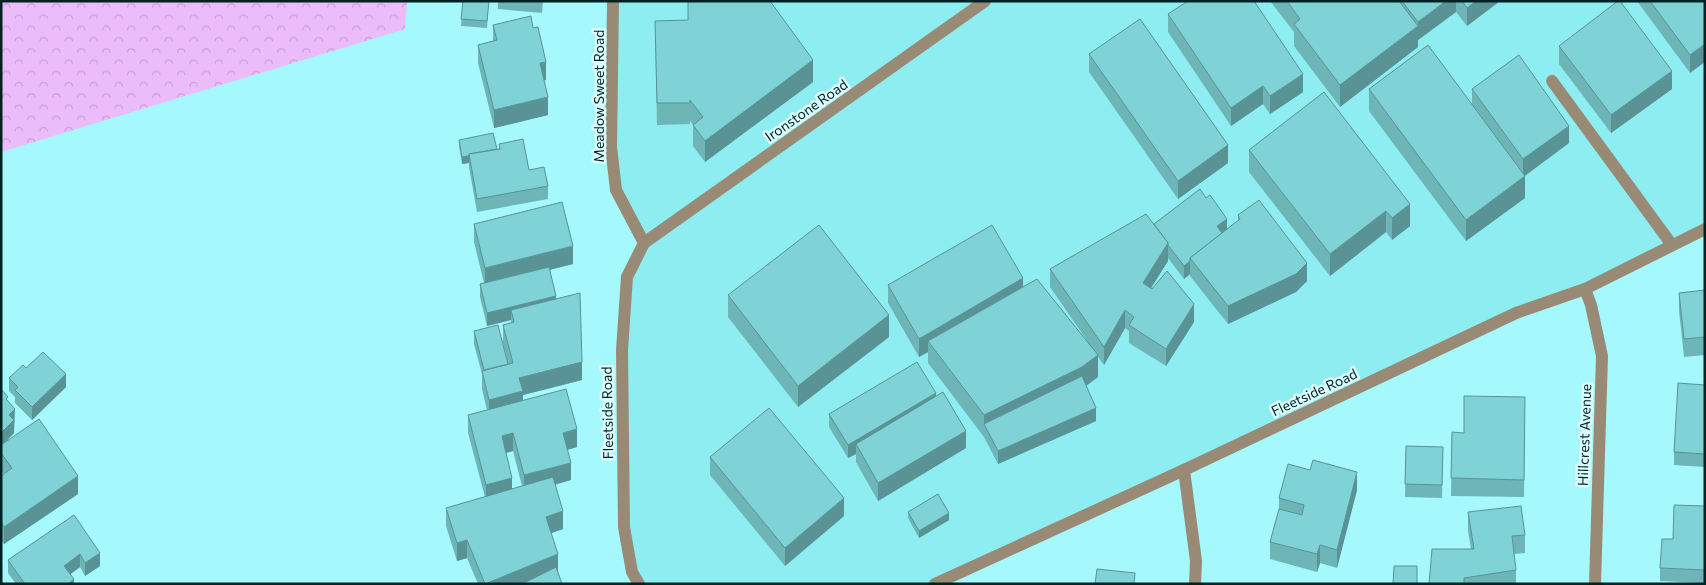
<svg xmlns="http://www.w3.org/2000/svg" width="1706" height="585" font-family="Commissioner,sans-serif">
	<style>
		.built { fill: #8eedf1 }
		.forest { fill: url(#forest-crowns) }
		.lines { fill: none; stroke-linecap: round; stroke-linejoin: round }
		.lane { stroke: #988a74; stroke-width: 12 }
		.street { stroke: #988a74; stroke-width: 12 }
		.wall { fill: #6db5b7; fill-rule: evenodd }
		.shaded-wall { fill: #599395 }
		.building { fill: #7fd2d5; stroke: #599395 }
		.labels { text-anchor: middle; dominant-baseline: central; stroke-width: 5; stroke-linejoin: round; paint-order: stroke }
		.street-label { font-size: 14px; fill: #002122; stroke: #dcfcfd }
	</style>
	<defs>
		<pattern id="forest-crowns" width="20" height="18" patternUnits="userSpaceOnUse" patternTransform="scale(1.25)"><rect width="20" height="18" fill="#ecbbfa"/><path d="M2 6a3 3 0 1 1 6 0M12 15a3 3 0 1 1 6 0" fill="none" stroke="#c9a0d6"/></pattern>
	</defs>
	<rect width="100%" height="100%" fill="#a5f9fc"/>
	<polygon class="built" points="611,1 1705,1 1705,231 1515,317 939,584 638,584 622,527 626,277 644,243 615,189"/>
	<polygon class="forest" points="1,1 407,1 405,29 1,152"/>
	<g class="lines">
		<polyline class="lane" points="1552,81 1672,245"/>
		<g class="street">
			<polyline points="613,1 611,147 616,190 644,243"/>
			<polyline points="1585,289 1591,305 1602,356 1595,584"/>
			<polyline points="1184,470 1196,561 1195,584"/>
			<polyline points="639,584 632,572 624,527 622,350 627,277 644,243 985,1"/>
			<polyline points="935,584 1184,470 1516,313 1585,289 1705,229"/>
		</g>
	</g>
	<g class="wall">
		<polygon points="463,1 489,1 487,28 461,26"/>
		<polygon points="498,1 543,1 542,13 498,9"/>
		<polygon points="1270,1 1500,1 1467,26 1456,12 1418,40 1418,47 1340,107 1294,46 1294,32"/>
		<polygon points="1637,1 1705,1 1690,73"/>
		<polygon points="1168,14 1303,92 1270,114 1263,104 1231,126 1168,32"/>
		<polygon points="688,20 813,82 705,162 693,146 693,125 690,121 690,124 657,125 655,21"/>
		<polygon points="493,25 546,80 544,80 548,115 494,128 478,63 478,45 493,41"/>
		<polygon points="1559,46 1672,89 1611,133 1559,64"/>
		<polygon points="1089,54 1228,163 1178,199 1089,72"/>
		<polygon points="1369,89 1472,105 1472,89 1569,143 1525,176 1525,198 1466,241 1369,111"/>
		<polygon points="1324,92 1410,226 1392,240 1386,232 1330,276 1249,172 1249,150"/>
		<polygon points="459,140 497,149 499,149 499,144 548,186 548,199 477,212 469,167 469,163 462,164 459,146"/>
		<polygon points="1238,215 1307,281 1296,292 1228,324 1190,276 1190,274 1184,279 1168,258 1168,261 1150,288 1194,322 1166,366 1129,343 1129,331 1125,328 1104,365 1098,357 1098,377 1086,385 1096,421 998,464 984,437 928,363 928,352 919,357 888,303 888,285 1023,287 1088,342 1050,287 1050,269 1154,224 1227,230 1238,221"/>
		<path d="M474,224L573,264L549,270L556,299L582,380L523,395V401L577,447L567,450L571,480L555,485L563,529L551,533L558,572L562,584H478L467,558L457,561L446,526V508L485,497L468,433V415L487,410L482,389V374L474,344V331L508,364L503,343V325L511,323V320L487,326L480,297V284L484,283L474,242ZM513,451L522,486L512,489L506,453Z"/>
		<polygon points="1705,290 1705,355 1684,357 1679,311 1679,293"/>
		<polygon points="728,295 889,337 798,407 728,317"/>
		<polygon points="26,368 66,387 32,420 15,403 15,397 9,391 9,378"/>
		<polygon points="1705,385 1705,467 1674,465 1674,452"/>
		<polygon points="1,389 8,402 15,422 14,423 14,433 5,443 78,494 4,544 1,540 1,476 4,474 1,471"/>
		<polygon points="936,397 966,448 878,501 856,462 856,454 848,458 829,427 829,414"/>
		<polygon points="1525,415 1524,497 1451,496 1452,432 1464,433"/>
		<polygon points="1406,446 1443,447 1442,498 1405,497"/>
		<polygon points="710,457 844,516 785,566 710,475"/>
		<polygon points="1357,490 1337,568 1320,563 1317,572 1270,559 1270,542 1279,509 1279,498"/>
		<polygon points="1705,506 1705,583 1660,581 1660,568"/>
		<polygon points="908,512 949,520 919,538 908,518"/>
		<polygon points="1468,512 1525,535 1525,553 1514,554 1516,570 1516,584 1429,584 1471,549 1468,530"/>
		<polygon points="74,515 100,566 85,576 80,567 70,574 74,584 16,584 8,573 8,560"/>
	</g>
	<g class="shaded-wall">
		<polygon points="1446,1 1456,1 1456,12 1418,40 1418,47 1340,107 1340,85 1418,26 1418,22"/>
		<polygon points="1476,1 1500,1 1467,26 1467,8"/>
		<polygon points="1705,44 1705,62 1690,73 1690,55"/>
		<polygon points="813,60 813,82 705,162 705,141"/>
		<polygon points="546,62 546,80 540,81 540,63"/>
		<polygon points="1672,71 1672,89 1611,133 1611,115"/>
		<polygon points="1303,74 1303,92 1270,114 1270,96"/>
		<polygon points="1263,86 1263,104 1231,126 1231,108"/>
		<polygon points="548,97 548,115 494,128 494,110"/>
		<polygon points="1569,126 1569,143 1523,177 1523,159"/>
		<polygon points="1228,145 1228,163 1178,199 1178,181"/>
		<polygon points="469,156 469,163 462,164 462,157"/>
		<polygon points="1525,176 1525,198 1466,241 1466,220"/>
		<polygon points="1410,204 1410,226 1392,240 1392,218"/>
		<polygon points="1386,211 1386,232 1330,276 1330,254"/>
		<polygon points="1227,219 1227,232 1217,239 1217,226"/>
		<polygon points="1168,243 1168,261 1143,301 1143,283"/>
		<polygon points="573,246 573,264 485,286 485,268"/>
		<polygon points="1190,261 1190,274 1184,279 1184,266"/>
		<polygon points="1307,263 1307,281 1296,292 1228,324 1228,306"/>
		<polygon points="1023,278 1023,296 928,341 928,352 919,357 919,339"/>
		<polygon points="556,296 556,309 511,310 511,320 487,326 487,313"/>
		<polygon points="1194,304 1194,322 1166,366 1166,349"/>
		<polygon points="1125,310 1125,328 1104,365 1104,347"/>
		<polygon points="889,315 889,337 798,407 798,386"/>
		<polygon points="1098,355 1098,377 1082,389 984,424 984,415"/>
		<polygon points="582,362 582,380 523,395 523,409 489,418 489,400 519,378"/>
		<polygon points="66,374 66,387 32,420 32,407"/>
		<polygon points="936,393 936,406 856,444 856,454 848,458 848,445"/>
		<polygon points="1096,408 1096,421 998,464 998,451"/>
		<polygon points="15,409 14,433 1,446 1,433 9,415"/>
		<polygon points="577,429 577,447 563,451 563,433"/>
		<polygon points="966,431 966,448 878,501 878,483"/>
		<polygon points="513,433 513,451 502,454 502,436"/>
		<polygon points="571,463 571,480 524,492 524,475"/>
		<polygon points="1357,472 1357,490 1337,568 1337,550"/>
		<polygon points="78,476 78,494 4,544 4,527"/>
		<polygon points="512,478 512,496 486,502 486,485"/>
		<polygon points="844,498 844,516 785,566 785,548"/>
		<polygon points="563,511 563,529 546,535 546,517"/>
		<polygon points="949,513 949,520 919,538 919,531"/>
		<polygon points="467,540 467,558 457,561 457,543"/>
		<polygon points="1320,545 1320,563 1317,572 1317,554"/>
		<polygon points="100,553 100,566 85,576 85,563"/>
		<polygon points="80,554 80,567 64,579 64,566"/>
		<polygon points="558,554 558,572 530,584 486,584"/>
		<polygon points="74,579 74,584 68,584"/>
	</g>
	<g class="building">
		<polygon points="463,1 489,1 487,21 461,19"/>
		<polygon points="688,1 770,1 813,60 705,141 693,125 703,117 690,100 690,103 657,103 655,21 688,20"/>
		<polygon points="1188,1 1254,1 1303,74 1270,96 1263,86 1231,108 1168,14"/>
		<polygon points="1287,1 1399,1 1418,26 1340,85 1294,24 1300,19"/>
		<polygon points="1402,1 1446,1 1418,22"/>
		<polygon points="1462,1 1476,1 1467,8"/>
		<polygon points="1618,1 1620,1 1672,71 1611,115 1559,46"/>
		<polygon points="1650,1 1705,1 1705,44 1690,55"/>
		<polygon points="531,16 533,28 538,27 546,62 540,63 548,97 494,110 478,45 497,40 493,25"/>
		<polygon points="1140,19 1228,145 1178,181 1089,54"/>
		<polygon points="1428,45 1525,176 1466,220 1369,89"/>
		<polygon points="1519,55 1569,126 1523,159 1472,89"/>
		<polygon points="1324,92 1410,204 1392,218 1386,211 1330,254 1249,150"/>
		<polygon points="493,133 497,149 469,154 469,156 462,157 459,140"/>
		<polygon points="523,139 529,170 544,167 548,186 477,199 469,154 500,149 499,144"/>
		<polygon points="1200,189 1206,198 1210,195 1227,219 1217,226 1222,233 1190,258 1190,261 1184,266 1168,245 1168,243 1154,224"/>
		<polygon points="1259,200 1307,263 1296,274 1228,306 1190,258 1240,219 1238,215"/>
		<polygon points="562,202 573,246 485,268 474,224"/>
		<polygon points="1146,214 1168,243 1143,283 1152,289 1167,271 1194,304 1166,349 1129,325 1134,317 1125,310 1104,347 1050,269"/>
		<polygon points="819,225 889,315 798,386 728,295"/>
		<polygon points="992,225 1023,278 919,339 888,285"/>
		<polygon points="549,267 556,296 487,313 480,284"/>
		<polygon points="1037,279 1098,355 1082,367 984,415 928,341"/>
		<polygon points="1705,290 1705,337 1684,339 1679,293"/>
		<polygon points="580,293 582,362 519,378 523,391 489,400 482,371 513,363 503,325 514,322 511,310"/>
		<polygon points="498,325 508,364 484,370 474,331"/>
		<polygon points="43,352 66,374 32,407 15,390 18,387 9,378 23,365 26,368"/>
		<polygon points="917,362 936,393 848,445 829,414"/>
		<polygon points="1082,376 1096,408 998,451 984,424"/>
		<polygon points="1678,383 1705,385 1705,454 1674,452"/>
		<polygon points="1,389 8,397 6,399 15,409 9,415 14,420 1,433"/>
		<polygon points="566,389 577,429 563,433 571,463 524,475 513,433 502,436 512,478 486,485 468,415"/>
		<polygon points="943,392 966,431 878,483 856,444"/>
		<polygon points="1464,396 1525,397 1524,480 1451,478 1452,432 1464,433"/>
		<polygon points="769,408 844,498 785,548 710,457"/>
		<polygon points="39,419 78,476 4,527 1,522 1,476 12,468 1,453 1,445"/>
		<polygon points="1406,446 1443,447 1442,485 1405,484"/>
		<polygon points="1313,460 1357,472 1337,550 1320,545 1317,554 1270,542 1279,509 1302,515 1304,505 1279,498 1288,464 1310,470"/>
		<polygon points="553,477 563,511 546,517 558,554 485,584 467,540 457,543 446,508"/>
		<polygon points="938,494 949,513 919,531 908,512"/>
		<polygon points="1674,505 1705,506 1705,570 1660,568 1662,539 1673,539"/>
		<polygon points="1521,506 1525,535 1512,536 1516,570 1464,578 1464,584 1429,584 1432,549 1474,549 1468,512"/>
		<polygon points="74,515 100,553 85,563 80,554 64,566 74,579 68,584 25,584 8,560"/>
		<polygon points="1394,566 1417,566 1417,584 1393,584"/>
		<polygon points="556,567 562,584 522,584"/>
		<polygon points="1097,569 1135,573 1134,584 1095,584"/>
	</g>
	<g class="labels">
		<g class="street-label">
			<text transform="translate(598 96) rotate(-90)">Meadow Sweet Road</text>
			<text transform="translate(806 110) rotate(-35)">Ironstone Road</text>
			<text transform="translate(1314 392) rotate(-25)">Fleetside Road</text>
			<text transform="translate(607 413) rotate(-91)">Fleetside Road</text>
			<text transform="translate(1584 435) rotate(-88)">Hillcrest Avenue</text>
		</g>
	</g>
	<rect width="1706" height="585" fill="none" stroke="#002122" stroke-width="5"/>
</svg>
